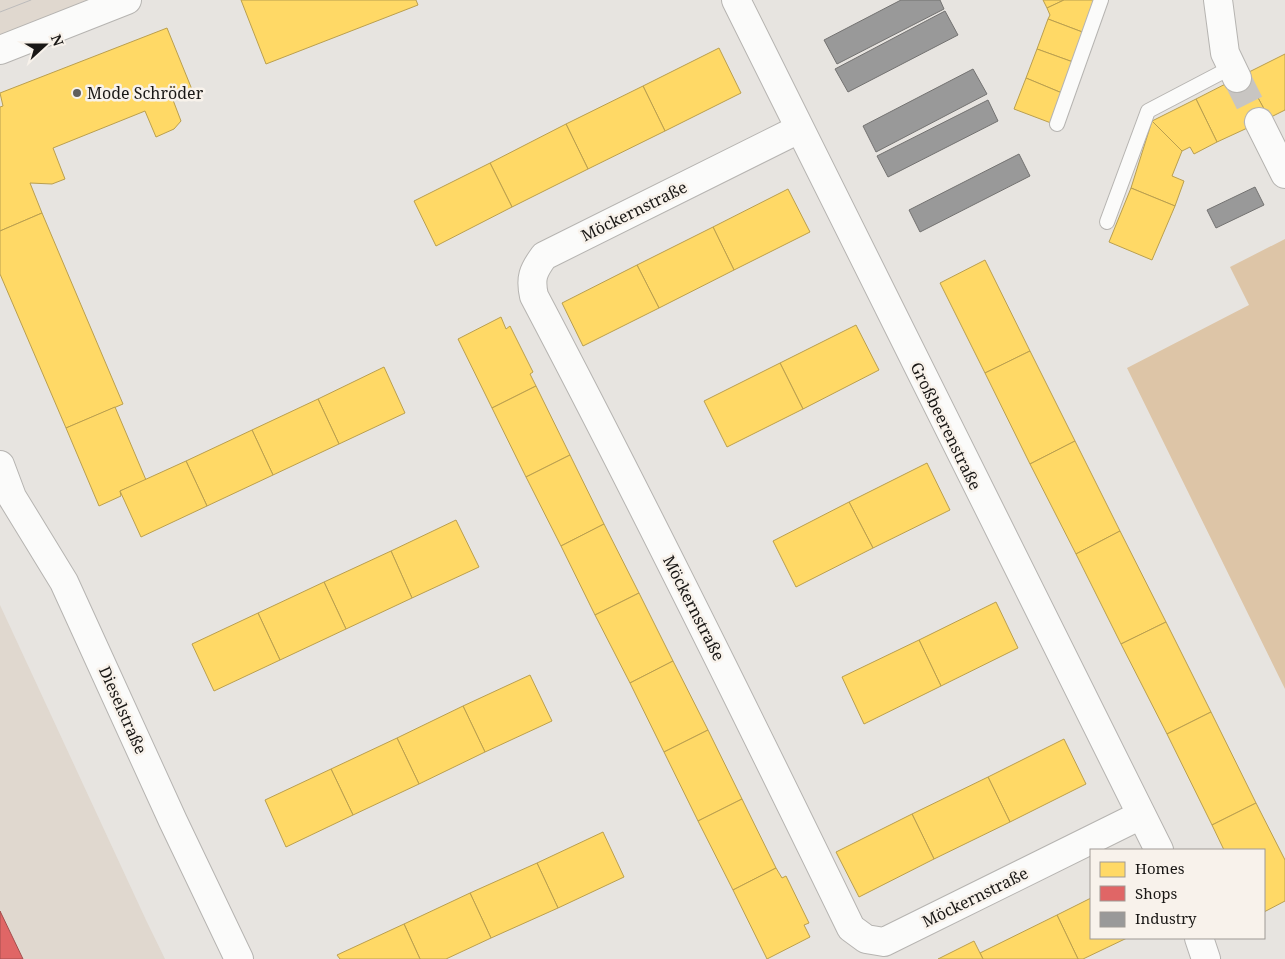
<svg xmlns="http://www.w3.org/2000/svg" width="1285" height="959" font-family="'Noto Serif',serif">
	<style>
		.built { fill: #e0d8cf }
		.green { fill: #ddc5a7 }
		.homes { fill: #ffd966; stroke: #ba9f4e }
		.shops { fill: #e06666; stroke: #a44e4e }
		.industry { fill: #999; stroke: #737271 }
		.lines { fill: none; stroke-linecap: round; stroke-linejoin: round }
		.street-tunnel { stroke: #c8c5c2; stroke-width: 28; stroke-dasharray: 28 14; stroke-linecap: butt }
		.lane-casing { stroke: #b6b4b1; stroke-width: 16 }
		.street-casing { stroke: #b6b4b1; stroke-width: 30 }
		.secondary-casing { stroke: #b6b4b1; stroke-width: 30 }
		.primary-casing { stroke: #b6b4b1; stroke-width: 30 }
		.lane { stroke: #fbfbfa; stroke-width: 14 }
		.street { stroke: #fbfbfa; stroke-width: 28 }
		.secondary { stroke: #fbfbfa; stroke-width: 28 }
		.primary { stroke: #fbfbfa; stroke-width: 28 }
		.tram { stroke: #bcbbbb; stroke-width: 1 }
		.poi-dot { fill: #615f5c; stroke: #f8f2eb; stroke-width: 2 }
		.labels { text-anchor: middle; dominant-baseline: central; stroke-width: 5; stroke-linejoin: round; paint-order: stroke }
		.poi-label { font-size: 16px; fill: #191715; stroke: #f8f2eb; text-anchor: start }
		.street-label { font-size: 16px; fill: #191715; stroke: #f8f2eb }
	</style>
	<rect width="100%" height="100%" fill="#e7e4e0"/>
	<g class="built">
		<polygon points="0,0 90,0 0,36"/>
		<polygon points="0,605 146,920 165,959 0,959"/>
	</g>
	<polygon class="green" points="1285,239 1285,689 1127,368 1249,305 1230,267"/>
	<g class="homes">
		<polygon points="241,0 416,0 418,5 266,64"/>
		<polygon points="1043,0 1064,0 1047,8"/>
		<polygon points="1064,0 1096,0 1085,33 1048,19 1050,15 1047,8"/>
		<polygon points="1048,19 1085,33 1073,62 1037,49"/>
		<polygon points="167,28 193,92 173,100 181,121 174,129 156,137 145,111 53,148 65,179 52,184 30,183 42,213 0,231 0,107 3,106 0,93"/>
		<polygon points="719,48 741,93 665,131 643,86"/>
		<polygon points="1037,49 1073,62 1062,93 1026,78"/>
		<polygon points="1285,54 1285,110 1269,118 1245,74"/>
		<polygon points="1245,74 1269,118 1217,142 1196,99"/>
		<polygon points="1026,78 1062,93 1051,123 1014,109"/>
		<polygon points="643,86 665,131 588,169 566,124"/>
		<polygon points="1196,99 1217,142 1194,154 1190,147 1182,151 1152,121"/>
		<polygon points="1152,121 1182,151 1172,176 1184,181 1175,206 1131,188"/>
		<polygon points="566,124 588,169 512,207 490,163"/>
		<polygon points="490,163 512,207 436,246 414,201"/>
		<polygon points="1131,188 1175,206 1152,260 1109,242"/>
		<polygon points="788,189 810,232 734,270 713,227"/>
		<polygon points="42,213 123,404 66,428 0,274 0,231"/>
		<polygon points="713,227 734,270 659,308 637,265"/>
		<polygon points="985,260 1030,351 985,373 940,283"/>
		<polygon points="637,265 659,308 583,346 562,303"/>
		<polygon points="501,317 506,329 510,326 533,372 530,374 536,386 492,408 458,339"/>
		<polygon points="856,325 879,370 803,409 780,363"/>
		<polygon points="1030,351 1075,441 1030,464 985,373"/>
		<polygon points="780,363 803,409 727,447 704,401"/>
		<polygon points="384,367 405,413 339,444 318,399"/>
		<polygon points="536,386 570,455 526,477 492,408"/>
		<polygon points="318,399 339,444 273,475 252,430"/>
		<polygon points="115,407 146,480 120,491 121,496 99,506 66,428"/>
		<polygon points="252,430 273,475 207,506 186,461"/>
		<polygon points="1075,441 1120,531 1076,554 1030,464"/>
		<polygon points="570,455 604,524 561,546 526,477"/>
		<polygon points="186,461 207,506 141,537 120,491"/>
		<polygon points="927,463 950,510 873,548 849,502"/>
		<polygon points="849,502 873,548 796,587 773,541"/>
		<polygon points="456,520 479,567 412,598 391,551"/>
		<polygon points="604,524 639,593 595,615 561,546"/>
		<polygon points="1120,531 1166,622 1121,644 1076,554"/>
		<polygon points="391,551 412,598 346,629 324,582"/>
		<polygon points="324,582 346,629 280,660 258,613"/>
		<polygon points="639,593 673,661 630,683 595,615"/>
		<polygon points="996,602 1018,648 941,686 919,640"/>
		<polygon points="258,613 280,660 214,691 192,644"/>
		<polygon points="1166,622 1211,712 1167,734 1121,644"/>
		<polygon points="919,640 941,686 864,724 842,677"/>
		<polygon points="673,661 708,730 664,752 630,683"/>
		<polygon points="530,675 552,721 485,752 463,706"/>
		<polygon points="463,706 485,752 419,784 397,738"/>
		<polygon points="1211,712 1256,803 1212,825 1167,734"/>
		<polygon points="708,730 742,799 698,821 664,752"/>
		<polygon points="397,738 419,784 353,815 331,769"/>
		<polygon points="1064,739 1086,784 1010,822 988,777"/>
		<polygon points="331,769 353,815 286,847 265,800"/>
		<polygon points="988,777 1010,822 934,859 912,814"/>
		<polygon points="742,799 776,868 733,890 698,821"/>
		<polygon points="1256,803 1285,860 1285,901 1264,912 1264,850 1224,850 1212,825"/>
		<polygon points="912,814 934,859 859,897 836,852"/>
		<polygon points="603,832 624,877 558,908 537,863"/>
		<polygon points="537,863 558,908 491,938 470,893"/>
		<polygon points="776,868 782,878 786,876 809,923 804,925 810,937 767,959 733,890"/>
		<polygon points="470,893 491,938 446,959 420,959 404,924"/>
		<polygon points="1091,898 1091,938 1127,938 1083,959 1078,959 1057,915"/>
		<polygon points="1057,915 1078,959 983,959 980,953"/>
		<polygon points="404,924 420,959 340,959 337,955"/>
		<polygon points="974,941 983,959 938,959"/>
	</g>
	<polygon class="shops" points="0,911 23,959 0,959"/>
	<g class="industry">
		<polygon points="901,0 940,0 944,9 837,64 824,40"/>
		<polygon points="945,11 958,35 848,92 835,69"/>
		<polygon points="973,69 987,94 876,152 863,126"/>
		<polygon points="988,100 998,121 888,177 877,156"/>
		<polygon points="1019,154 1030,176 920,232 909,210"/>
		<polygon points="1255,187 1264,205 1216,228 1207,210"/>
	</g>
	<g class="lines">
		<polyline class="street-tunnel" points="1237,78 1259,122"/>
		<defs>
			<g id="lane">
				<polyline points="1057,124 1101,0"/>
				<polyline points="1107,222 1148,111 1232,67"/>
			</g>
			<g id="street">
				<polyline points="736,0 1159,850"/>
				<polyline points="1218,0 1225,53 1237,78"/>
				<polyline points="1259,122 1285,174"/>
				<path d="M799,129L544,256C533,271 530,278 534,296C644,505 748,716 851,928L866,939L884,942L1141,815"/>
				<polyline points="1199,938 1206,959"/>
			</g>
			<polyline id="secondary" points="0,465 12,497 64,582 173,821 239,959"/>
			<polyline id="primary" points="0,50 127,0"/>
		</defs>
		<use href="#lane" class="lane-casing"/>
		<use href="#street" class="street-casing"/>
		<use href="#secondary" class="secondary-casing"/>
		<use href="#primary" class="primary-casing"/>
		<use href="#lane" class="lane"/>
		<use href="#street" class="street"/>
		<use href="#secondary" class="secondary"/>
		<use href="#primary" class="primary"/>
		<polyline class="tram" points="0,12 31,0"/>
	</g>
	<circle class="poi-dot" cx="77" cy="93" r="5"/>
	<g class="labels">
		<g class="poi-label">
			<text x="87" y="93">Mode Schröder</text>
		</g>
		<g class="street-label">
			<text transform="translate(634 211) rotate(-26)">Möckernstraße</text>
			<text transform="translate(946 426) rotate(64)">Großbeerenstraße</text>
			<text transform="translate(694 608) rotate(63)">Möckernstraße</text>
			<text transform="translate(123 710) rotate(66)">Dieselstraße</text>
			<text transform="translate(975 897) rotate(-26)">Möckernstraße</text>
		</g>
	</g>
	<rect x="1090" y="849" width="175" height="90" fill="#f8f2eb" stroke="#9f9a95"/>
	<rect x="1100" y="862" width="25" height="15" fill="#ffd966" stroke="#9f9a95"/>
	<text x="1135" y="874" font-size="15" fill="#191715">Homes</text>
	<rect x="1100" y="886" width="25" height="15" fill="#e06666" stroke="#9f9a95"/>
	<text x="1135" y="899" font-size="15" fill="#191715">Shops</text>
	<rect x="1100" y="912" width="25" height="15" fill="#999999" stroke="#9f9a95"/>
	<text x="1135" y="924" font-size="15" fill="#191715">Industry</text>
	<g transform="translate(45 45) rotate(69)" stroke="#f8f2eb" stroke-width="4" paint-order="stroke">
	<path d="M0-4L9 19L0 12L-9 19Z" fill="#191715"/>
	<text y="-8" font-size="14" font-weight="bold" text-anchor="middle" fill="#191715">N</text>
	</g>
</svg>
